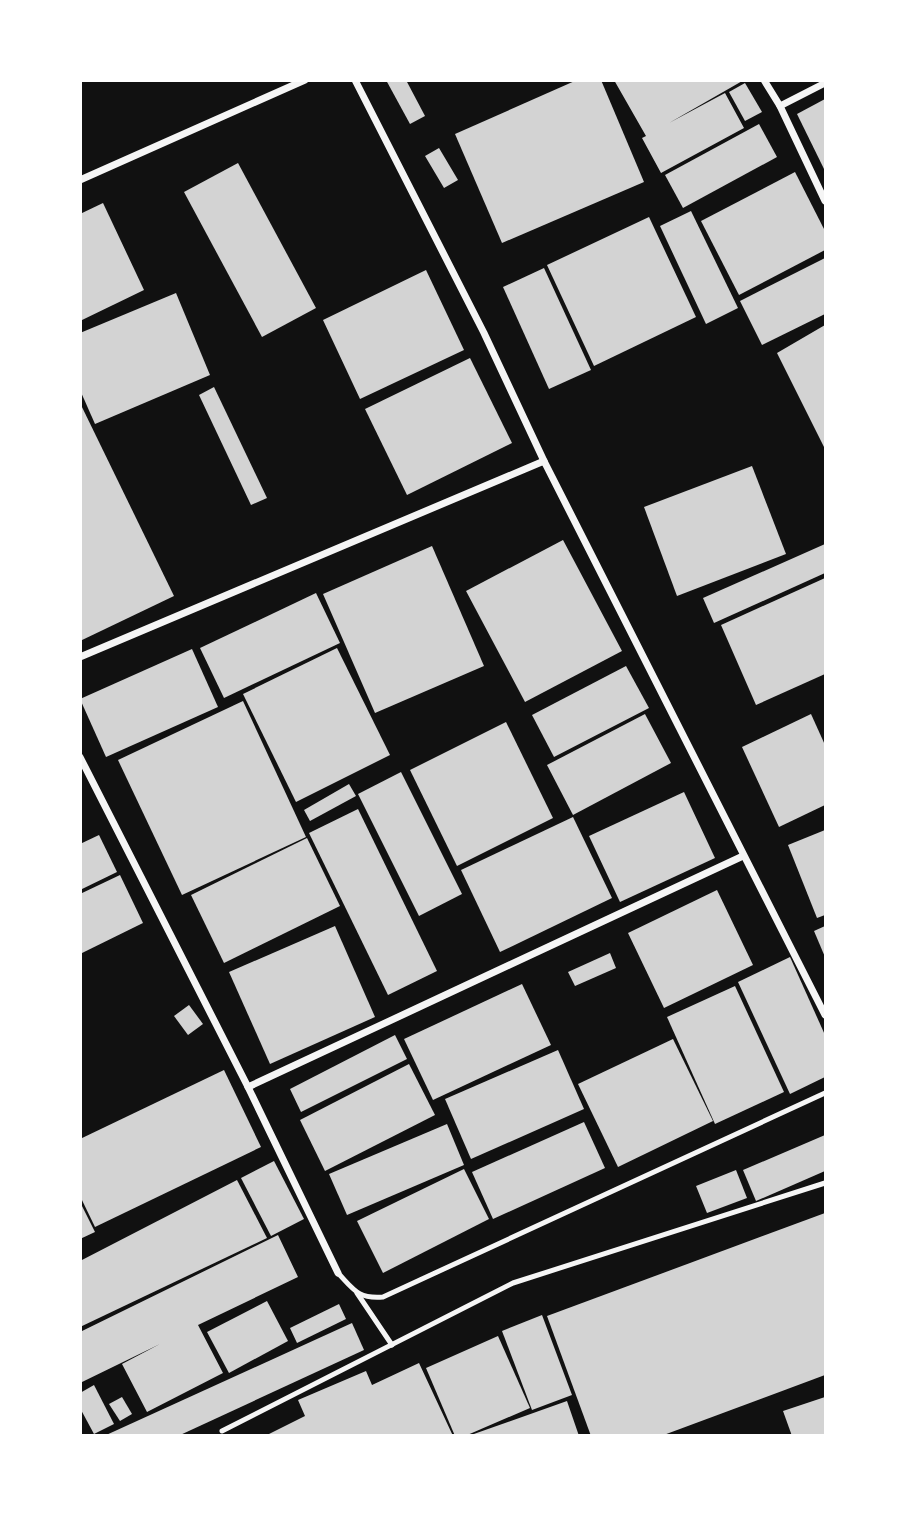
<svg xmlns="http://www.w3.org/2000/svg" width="906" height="1516" font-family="Rubik,sans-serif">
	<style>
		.building { fill: #d3d3d3 }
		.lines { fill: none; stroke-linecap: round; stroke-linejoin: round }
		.service { stroke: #f5f5f5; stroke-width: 5 }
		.minor { stroke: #f5f5f5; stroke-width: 7 }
	</style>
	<rect width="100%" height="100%" fill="#111"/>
	<g class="building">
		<polygon points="386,80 406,80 425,116 410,124"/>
		<polygon points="577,80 601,80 644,182 502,243 455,134"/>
		<polygon points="614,80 744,80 669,123 725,93 744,128 661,173 642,138 646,136"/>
		<polygon points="745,83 762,112 745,121 729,92"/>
		<polygon points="825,99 825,171 797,114"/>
		<polygon points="759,124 777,157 683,208 665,175"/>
		<polygon points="439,148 458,180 444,188 425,156"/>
		<polygon points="238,163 316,308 262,337 184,192"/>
		<polygon points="795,172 825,231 825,250 739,295 701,221"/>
		<polygon points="103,203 144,290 80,321 80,214"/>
		<polygon points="691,211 738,308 706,324 660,226"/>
		<polygon points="649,217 696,317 594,366 547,265"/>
		<polygon points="825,258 825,314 762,345 740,301"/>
		<polygon points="544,268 591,370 549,389 503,287"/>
		<polygon points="426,270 464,350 360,399 323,320"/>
		<polygon points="176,293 210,375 95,424 80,390 80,333"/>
		<polygon points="825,325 825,449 777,353"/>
		<polygon points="470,358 512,443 407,495 365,409"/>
		<polygon points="214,387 267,498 251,505 199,395"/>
		<polygon points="80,403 174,596 80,641"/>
		<polygon points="752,466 786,554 677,596 644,507"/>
		<polygon points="563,540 622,651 525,702 466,591"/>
		<polygon points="825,544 825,573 714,623 703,598"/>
		<polygon points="432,546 484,666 375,713 323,594"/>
		<polygon points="825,578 825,674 756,705 721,625"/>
		<polygon points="316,593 340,643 224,698 200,648"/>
		<polygon points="337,648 390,755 296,802 243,694"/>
		<polygon points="192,649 218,707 106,757 80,699"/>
		<polygon points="626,666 649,708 554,757 532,715"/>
		<polygon points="243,701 306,837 182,895 118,760"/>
		<polygon points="645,714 671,763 573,815 547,765"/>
		<polygon points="811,714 825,745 825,805 779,827 742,747"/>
		<polygon points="506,722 553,818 457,866 410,770"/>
		<polygon points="401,772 462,894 419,916 358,794"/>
		<polygon points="349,784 356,796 310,821 304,810"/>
		<polygon points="684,792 715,858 620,902 589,836"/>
		<polygon points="358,809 437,971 388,995 309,833"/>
		<polygon points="573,817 612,898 500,952 461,870"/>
		<polygon points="825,830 825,915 817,918 788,845"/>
		<polygon points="99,835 117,872 80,890 80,844"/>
		<polygon points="307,838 340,906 224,963 191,895"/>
		<polygon points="120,875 143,923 80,954 80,894"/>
		<polygon points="717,890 753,965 664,1008 628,933"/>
		<polygon points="335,926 375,1017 270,1064 229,972"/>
		<polygon points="825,926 825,957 814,931"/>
		<polygon points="610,953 616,968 575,986 568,972"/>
		<polygon points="790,957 825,1035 825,1077 790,1094 738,982"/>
		<polygon points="522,984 551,1045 433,1100 404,1039"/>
		<polygon points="735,986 784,1092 715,1124 667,1017"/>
		<polygon points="189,1005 203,1024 188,1035 174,1016"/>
		<polygon points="395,1035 407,1059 301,1112 290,1089"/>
		<polygon points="673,1039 713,1121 618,1167 578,1084"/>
		<polygon points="558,1050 584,1109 471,1159 445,1099"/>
		<polygon points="409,1064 435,1115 325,1171 300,1120"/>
		<polygon points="224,1070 261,1147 95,1227 80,1196 80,1139"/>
		<polygon points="584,1122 605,1168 493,1219 472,1172"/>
		<polygon points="447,1124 464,1165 347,1215 329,1174"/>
		<polygon points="825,1135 825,1171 756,1201 743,1170"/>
		<polygon points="274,1161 304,1219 271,1236 241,1178"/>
		<polygon points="464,1169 489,1219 383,1273 357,1221"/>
		<polygon points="736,1170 747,1198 707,1213 696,1186"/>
		<polygon points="237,1180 267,1238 80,1327 80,1261"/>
		<polygon points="80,1202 95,1232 80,1239"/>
		<polygon points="825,1213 825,1375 661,1436 591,1436 547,1316"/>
		<polygon points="278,1235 298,1277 198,1325 223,1373 147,1412 122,1364 160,1344 80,1383 80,1332"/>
		<polygon points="267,1301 288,1341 229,1373 207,1332"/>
		<polygon points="339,1304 346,1319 297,1343 290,1328"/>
		<polygon points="542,1315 572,1395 532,1410 502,1331"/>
		<polygon points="352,1323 364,1350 178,1436 104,1436"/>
		<polygon points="498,1336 530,1408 465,1436 455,1436 426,1368"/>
		<polygon points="419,1363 453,1436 265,1436 305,1416 298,1400 366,1371 372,1385"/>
		<polygon points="94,1385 114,1424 94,1434 80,1408 80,1393"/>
		<polygon points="122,1397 132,1414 120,1421 109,1404"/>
		<polygon points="825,1397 825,1436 792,1436 783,1411"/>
		<polygon points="567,1401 579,1436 471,1436 471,1435"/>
	</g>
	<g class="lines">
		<g class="service">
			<path d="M338,1273C354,1290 358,1299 383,1297L825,1093"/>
			<polyline points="357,1293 392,1345"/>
			<polyline points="222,1431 513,1283 825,1183"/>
		</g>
		<g class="minor">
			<polyline points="355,80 484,333 544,461"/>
			<polyline points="764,80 780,106 825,201"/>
			<polyline points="780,106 825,83"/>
			<polyline points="80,180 305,80"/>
			<polyline points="80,657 544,461 825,1015"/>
			<polyline points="80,757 248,1087 338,1273"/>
			<polyline points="248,1087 743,856"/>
		</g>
	</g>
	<rect width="906" height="1516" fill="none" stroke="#ffffff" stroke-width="164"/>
</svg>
